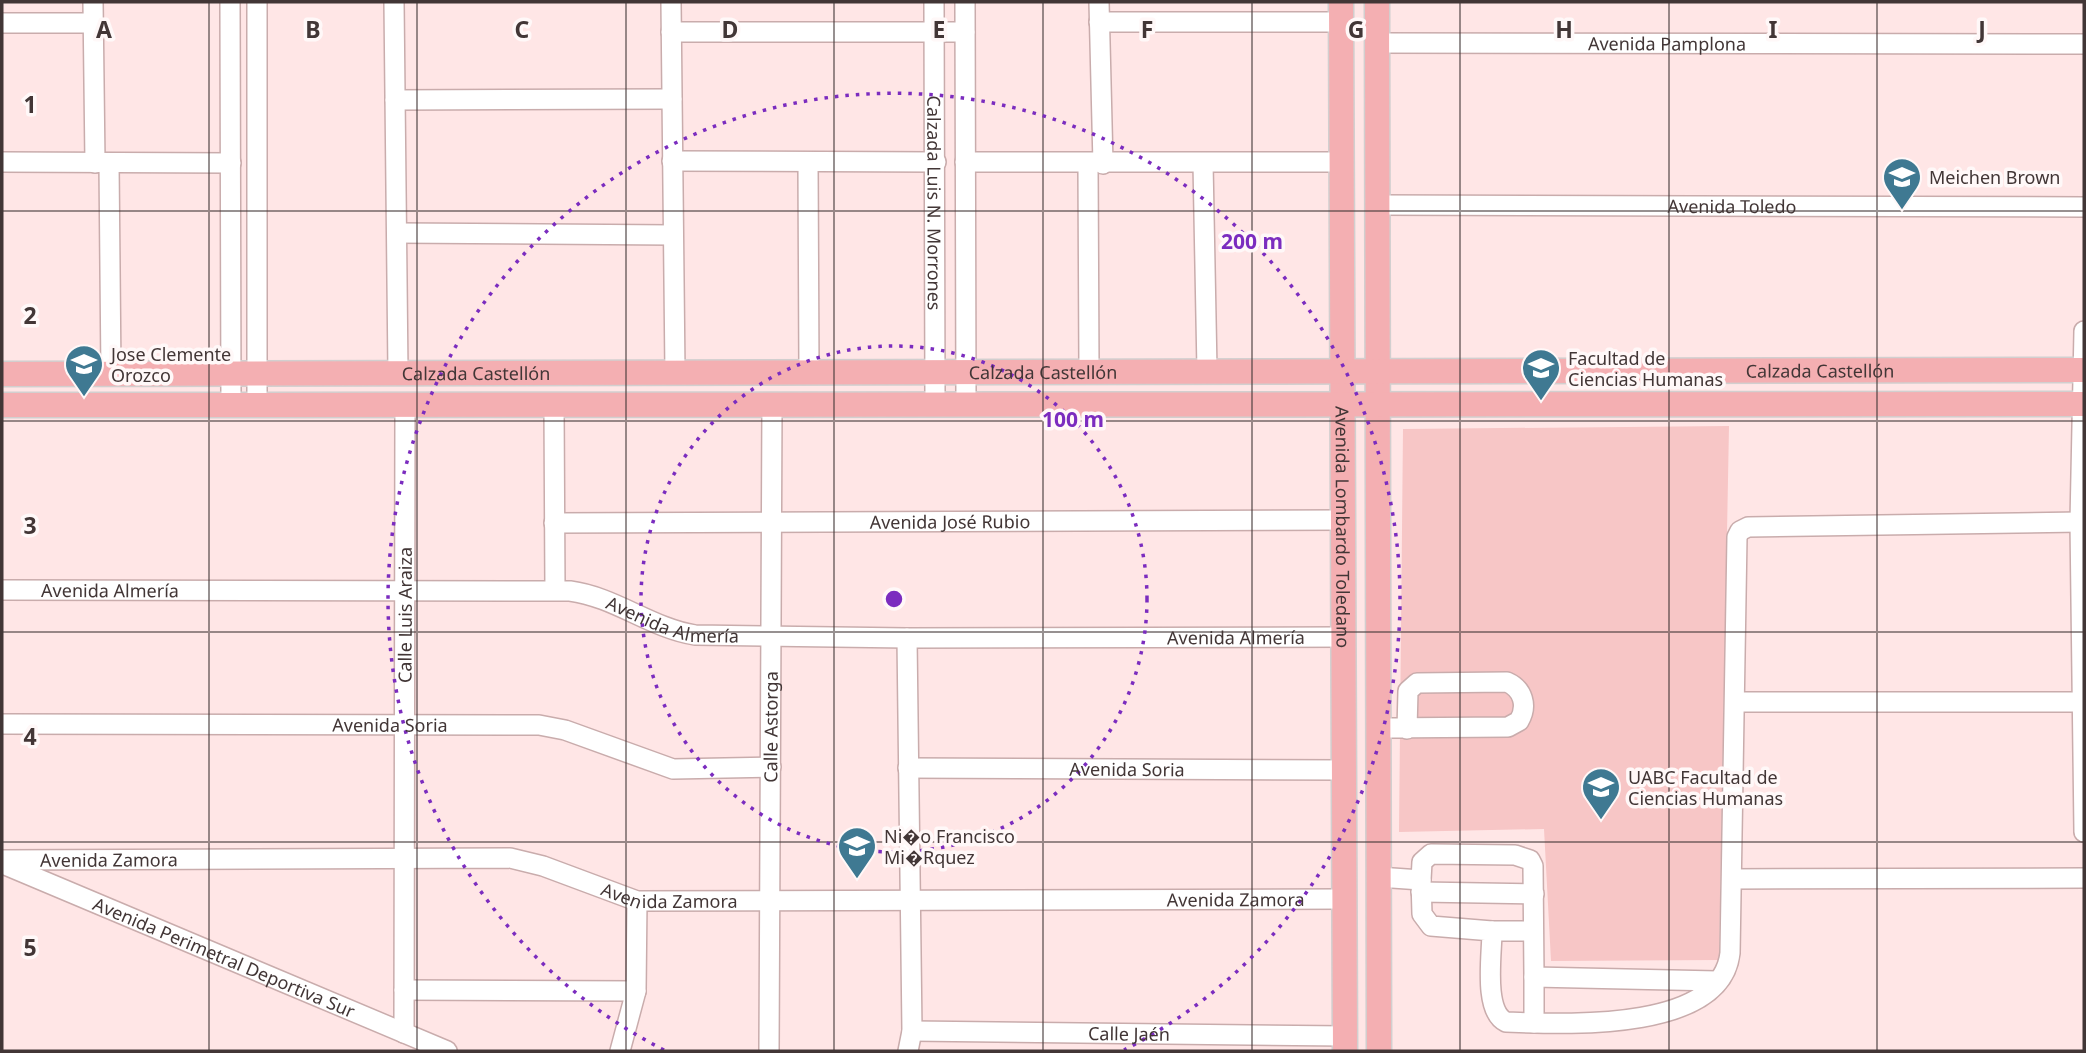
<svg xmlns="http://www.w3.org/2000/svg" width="2086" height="1053" font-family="'Noto Sans',sans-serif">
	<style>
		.green { fill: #f7c6c6 }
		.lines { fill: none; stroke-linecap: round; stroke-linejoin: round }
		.minor-casing { stroke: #c9acac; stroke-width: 22 }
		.major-casing { stroke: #d2cfcf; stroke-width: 27 }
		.minor { stroke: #fff; stroke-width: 19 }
		.major { stroke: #f4afb2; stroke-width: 24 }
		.grid { fill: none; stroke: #423636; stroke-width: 2; stroke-opacity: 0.55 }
		.ring { fill: none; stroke: #7b2cbf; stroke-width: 3.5; stroke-dasharray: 3.5 7 }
		.labels { text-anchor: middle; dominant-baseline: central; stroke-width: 7; stroke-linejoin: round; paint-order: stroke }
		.street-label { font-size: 18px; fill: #423636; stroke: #fff8f8 }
		.poi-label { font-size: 18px; fill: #423636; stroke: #fff8f8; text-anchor: start }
		.grid-label { font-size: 23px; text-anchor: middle; font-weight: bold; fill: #423636; stroke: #fff8f8; stroke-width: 7; stroke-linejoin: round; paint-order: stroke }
		.centre { fill: #7b2cbf; stroke: #fff8f8; stroke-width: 3.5 }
		.ring-label { font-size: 21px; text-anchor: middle; font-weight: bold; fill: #7b2cbf; stroke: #fff8f8; stroke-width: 7; stroke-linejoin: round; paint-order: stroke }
	</style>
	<rect width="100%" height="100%" fill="#ffe6e6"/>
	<polygon class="green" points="1729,426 1719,960 1551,961 1544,829 1399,832 1403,429"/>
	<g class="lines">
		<defs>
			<g id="minor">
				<polyline points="93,2 95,163"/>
				<polyline points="230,2 231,406"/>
				<polyline points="394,2 398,373"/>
				<polyline points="671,2 675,373"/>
				<path id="s1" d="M934,2L935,403"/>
				<polyline points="965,2 966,403"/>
				<polyline points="1099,2 1103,164"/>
				<polyline points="1099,22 1341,22"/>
				<polyline points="2,23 93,23"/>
				<polyline points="671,32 965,32"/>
				<path id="s2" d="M1377,43L2084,44"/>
				<polyline points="395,100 672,99"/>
				<polyline points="672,161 936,162"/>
				<polyline points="2,162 231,163"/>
				<polyline points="808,162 809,372"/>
				<polyline points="965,162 1341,162"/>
				<polyline points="109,163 111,374"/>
				<polyline points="1203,163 1207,370"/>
				<polyline points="1088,164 1089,370"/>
				<path id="s3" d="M1378,205L2084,207"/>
				<polyline points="397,233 673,235"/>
				<polyline points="2084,331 2080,522 2084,832"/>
				<polyline points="554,406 555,590"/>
				<polyline points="257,407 257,2"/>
				<path id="s4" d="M554,523L1345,520"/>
				<path id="s5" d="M2,590L570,591C615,597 651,628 695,635L907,638L1345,637"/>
				<polyline points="907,638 912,1031 908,1051"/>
				<polyline points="1737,702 2082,702"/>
				<path id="s6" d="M2,724L539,725L565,730L673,769L771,767"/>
				<path d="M1378,728L1508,727L1519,721C1528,706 1523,689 1507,682L1417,683L1408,691L1407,729"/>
				<path id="s7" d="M908,768L1345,770"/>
				<path id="s8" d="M2,860L510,858L543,866L637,901L1343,899"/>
				<path id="s9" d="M3,864L447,1051"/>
				<path d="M1378,877L1421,880L1422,914L1431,926L1492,931C1492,954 1483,1011 1506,1022C1563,1024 1721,1033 1730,953L1737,537L1740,531L1748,527L2080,522"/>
				<polyline points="1732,879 2084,878"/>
				<polyline points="1421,880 1422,862 1431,854 1515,855 1530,860 1533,866 1534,977 1717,981"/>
				<polyline points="1421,892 1534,894"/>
				<polyline points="1492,931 1533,931"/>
				<polyline points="1534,977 1534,1023"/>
				<polyline points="404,990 636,991"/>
				<path id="s10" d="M912,1031L1345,1036"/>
				<path id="s11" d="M404,1033L405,406"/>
				<polyline points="620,1051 636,991 637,901"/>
				<path id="s12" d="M769,1051L772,405"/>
			</g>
			<g id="major">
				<path id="s13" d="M1341,2L1345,1051"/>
				<polyline points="1377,2 1379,1051"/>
				<path id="s14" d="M2,374L2084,370"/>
				<polyline points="2,405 2084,404"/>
			</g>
		</defs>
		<use href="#minor" class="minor-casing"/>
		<use href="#major" class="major-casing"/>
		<use href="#minor" class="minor"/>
		<use href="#major" class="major"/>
	</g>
	<path class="grid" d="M209,2V1051M417,2V1051M626,2V1051M834,2V1051M1043,2V1051M1252,2V1051M1460,2V1051M1669,2V1051M1877,2V1051M2,211H2084M2,421H2084M2,632H2084M2,842H2084"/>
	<g class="ring">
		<circle cx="894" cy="599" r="253"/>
		<path d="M664 1050A506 506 0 1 1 1124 1050"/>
	</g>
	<defs>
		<symbol id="school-pin" viewBox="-11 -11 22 30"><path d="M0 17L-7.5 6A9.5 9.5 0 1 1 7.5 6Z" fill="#3f7992" stroke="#fff8f8"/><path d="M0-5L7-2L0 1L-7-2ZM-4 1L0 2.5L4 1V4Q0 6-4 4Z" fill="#fff"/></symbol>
		<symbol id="university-pin" viewBox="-11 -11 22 30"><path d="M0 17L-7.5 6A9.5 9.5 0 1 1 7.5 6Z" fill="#3f7992" stroke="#fff8f8"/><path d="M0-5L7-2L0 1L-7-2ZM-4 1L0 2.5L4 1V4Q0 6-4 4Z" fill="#fff"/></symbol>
	</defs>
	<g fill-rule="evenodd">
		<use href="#school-pin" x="1880" y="155" width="44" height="60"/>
		<use href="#school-pin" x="62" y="342" width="44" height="60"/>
		<use href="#university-pin" x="1519" y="346" width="44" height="60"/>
		<use href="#school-pin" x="1579" y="765" width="44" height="60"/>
		<use href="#school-pin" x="835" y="824" width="44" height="60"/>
	</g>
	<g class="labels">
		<g class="street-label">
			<text stroke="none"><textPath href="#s2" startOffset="290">Avenida Pamplona</textPath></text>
			<text stroke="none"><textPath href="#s1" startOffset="201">Calzada Luis N. Morrones</textPath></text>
			<text stroke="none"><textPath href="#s3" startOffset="354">Avenida Toledo</textPath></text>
			<text stroke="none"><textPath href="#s14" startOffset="1041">Calzada Castellón</textPath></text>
			<text stroke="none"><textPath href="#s14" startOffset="1818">Calzada Castellón</textPath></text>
			<text stroke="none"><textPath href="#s14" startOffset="474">Calzada Castellón</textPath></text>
			<text stroke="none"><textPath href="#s4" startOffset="396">Avenida José Rubio</textPath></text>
			<text stroke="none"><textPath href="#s13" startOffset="525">Avenida Lombardo Toledano</textPath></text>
			<text stroke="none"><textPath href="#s5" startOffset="108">Avenida Almería</textPath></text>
			<text stroke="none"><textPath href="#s11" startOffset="418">Calle Luis Araiza</textPath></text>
			<text stroke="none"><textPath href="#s5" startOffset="676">Avenida Almería</textPath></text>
			<text stroke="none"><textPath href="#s5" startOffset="1242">Avenida Almería</textPath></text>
			<text stroke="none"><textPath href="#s6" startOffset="388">Avenida Soria</textPath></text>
			<text stroke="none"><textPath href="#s12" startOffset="324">Calle Astorga</textPath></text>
			<text stroke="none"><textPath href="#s7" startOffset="219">Avenida Soria</textPath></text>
			<text stroke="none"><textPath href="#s8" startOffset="107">Avenida Zamora</textPath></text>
			<text stroke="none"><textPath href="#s8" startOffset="674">Avenida Zamora</textPath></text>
			<text stroke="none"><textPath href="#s8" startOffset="1241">Avenida Zamora</textPath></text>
			<text stroke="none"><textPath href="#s9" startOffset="240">Avenida Perimetral Deportiva Sur</textPath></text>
			<text stroke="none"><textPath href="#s10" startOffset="217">Calle Jaén</textPath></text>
		</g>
		<g class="poi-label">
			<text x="1929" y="177">Meichen Brown</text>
			<text x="111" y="354">Jose Clemente<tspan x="111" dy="21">Orozco</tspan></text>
			<text x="1568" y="358">Facultad de<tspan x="1568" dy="21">Ciencias Humanas</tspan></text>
			<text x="1628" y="777">UABC Facultad de<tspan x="1628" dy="21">Ciencias Humanas</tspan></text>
			<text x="884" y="836">Ni�o Francisco<tspan x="884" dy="21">Mi�Rquez</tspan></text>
		</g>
	</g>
	<g class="grid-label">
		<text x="104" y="38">A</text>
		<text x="313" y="38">B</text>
		<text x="522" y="38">C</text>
		<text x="730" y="38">D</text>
		<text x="939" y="38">E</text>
		<text x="1147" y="38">F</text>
		<text x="1356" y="38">G</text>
		<text x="1564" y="38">H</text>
		<text x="1773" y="38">I</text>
		<text x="1982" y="38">J</text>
		<text x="30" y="113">1</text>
		<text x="30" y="324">2</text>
		<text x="30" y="534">3</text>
		<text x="30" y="745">4</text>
		<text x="30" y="956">5</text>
	</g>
	<circle cx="894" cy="599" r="10" class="centre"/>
	<g class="ring-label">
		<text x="1252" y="249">200 m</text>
		<text x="1073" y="427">100 m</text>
	</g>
	<rect width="2086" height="1053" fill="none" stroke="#423636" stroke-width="7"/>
</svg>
